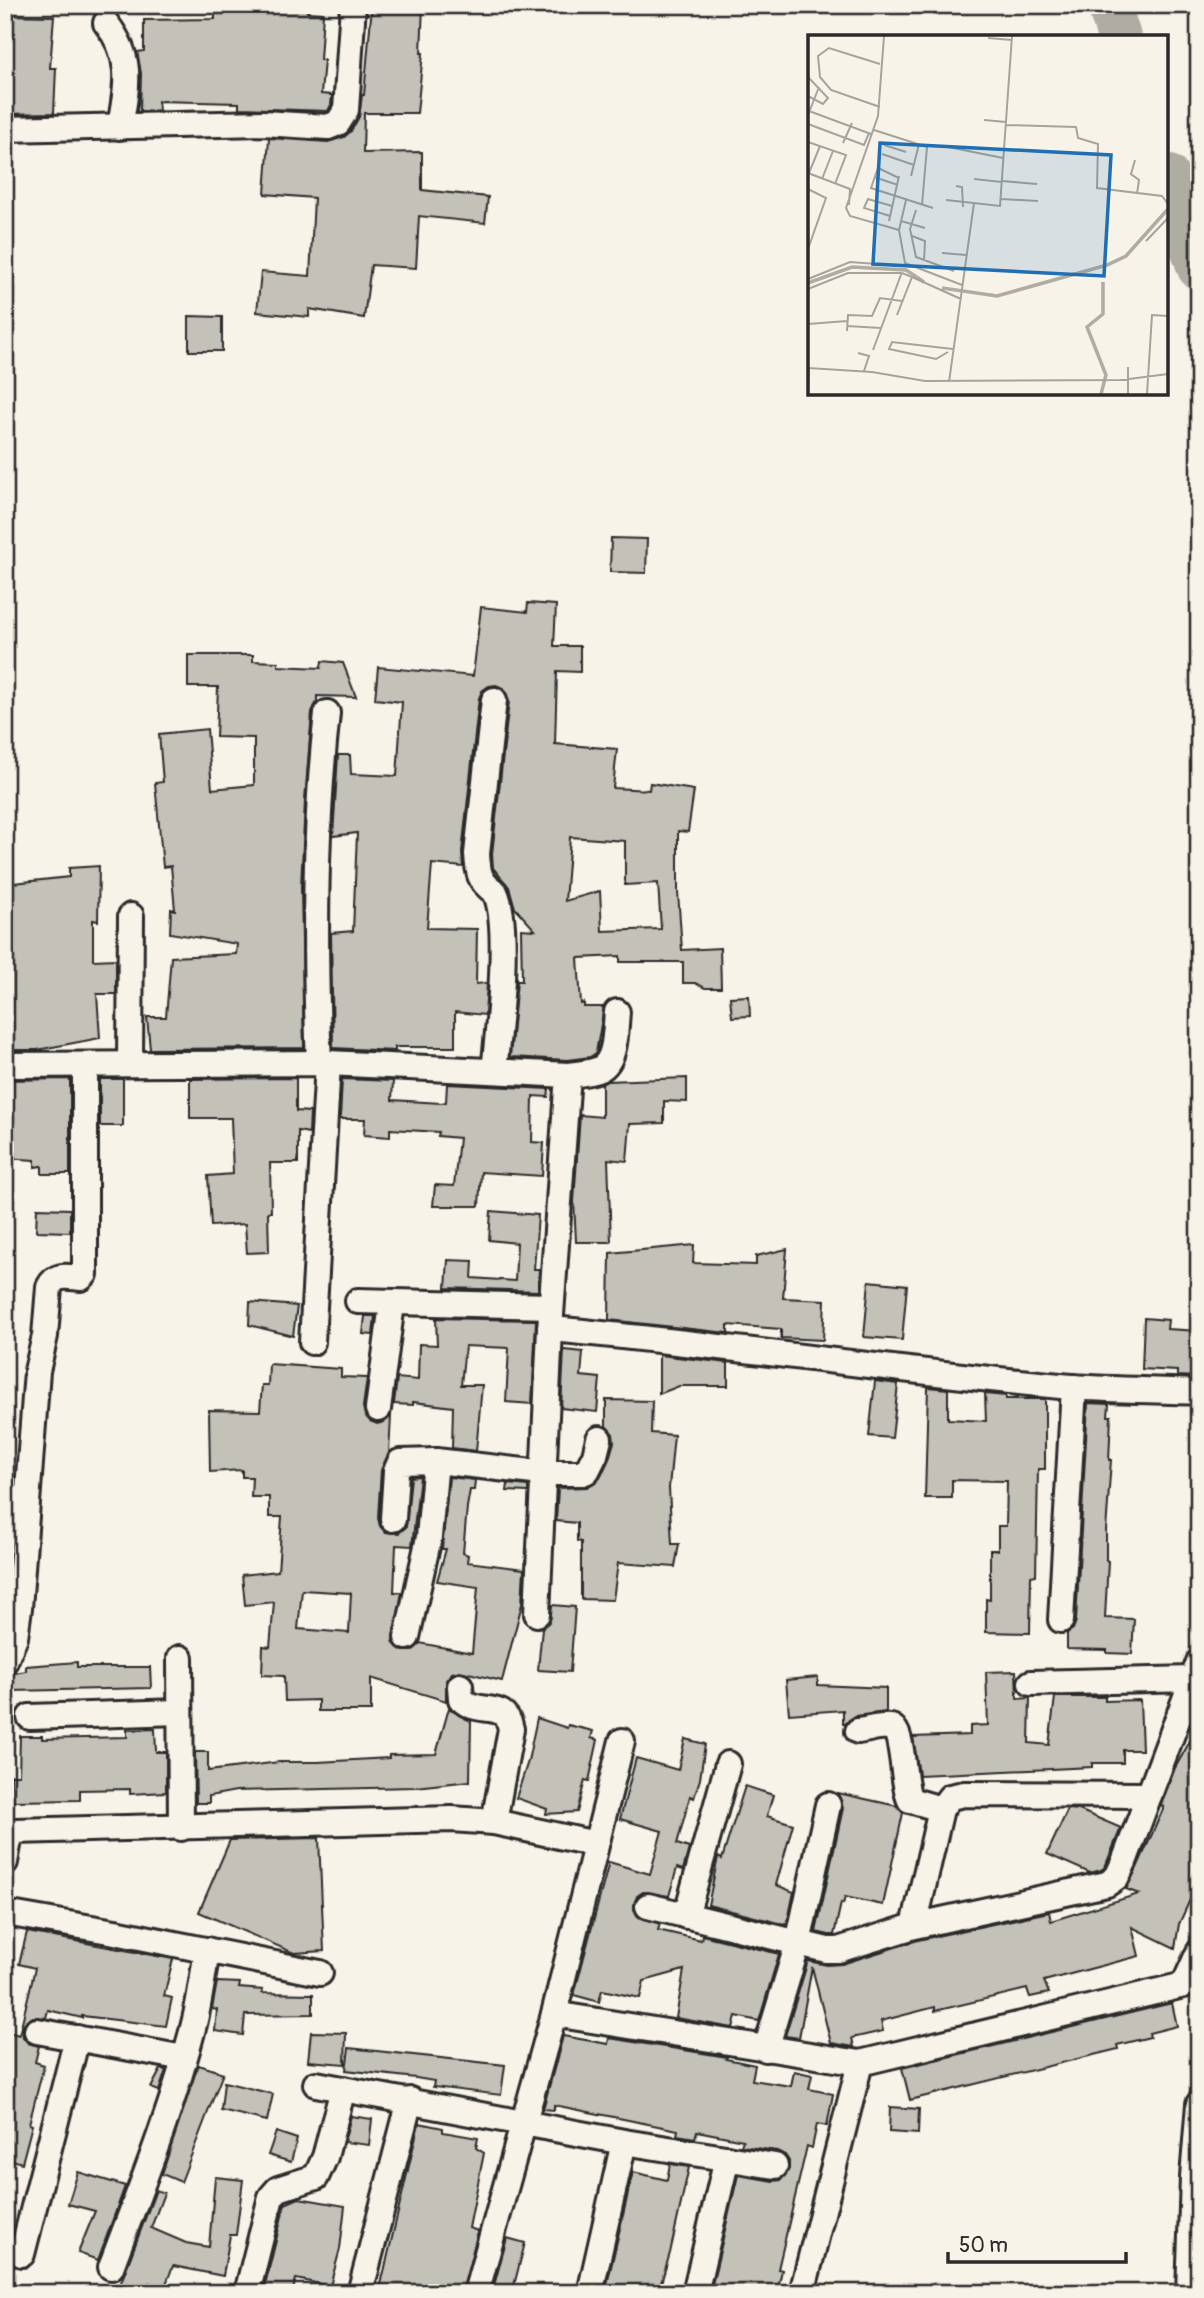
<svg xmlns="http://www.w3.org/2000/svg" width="1204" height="2298" font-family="Pangolin,sans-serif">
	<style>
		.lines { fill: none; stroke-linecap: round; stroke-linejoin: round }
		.river { stroke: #afaca4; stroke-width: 44 }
		.building { fill: #c4c1b9; stroke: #2b2b2b; stroke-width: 2; fill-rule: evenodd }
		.minor-casing { stroke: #2b2b2b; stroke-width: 30 }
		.minor { stroke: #f7f3e8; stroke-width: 24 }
		.inset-river { fill: none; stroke: #afaca4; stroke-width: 3.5 }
		.inset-road { fill: none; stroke: #a5a39c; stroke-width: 2 }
		.view { fill: #1f6fb2; fill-opacity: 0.15; stroke: #1f6fb2; stroke-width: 3.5 }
		.inset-edge { fill: none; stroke: #2b2b2b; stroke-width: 3.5 }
	</style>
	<rect width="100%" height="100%" fill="#f7f3e8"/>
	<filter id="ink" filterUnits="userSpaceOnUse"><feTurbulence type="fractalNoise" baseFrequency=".0143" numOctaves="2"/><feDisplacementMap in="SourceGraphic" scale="14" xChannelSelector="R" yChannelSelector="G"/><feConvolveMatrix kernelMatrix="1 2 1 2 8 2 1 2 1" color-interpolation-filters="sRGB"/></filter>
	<g filter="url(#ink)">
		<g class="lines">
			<g class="river">
				<polyline points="1109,5 1119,37"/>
				<polyline points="1167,176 1199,268"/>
			</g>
		</g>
		<g class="building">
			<polygon points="278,5 308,5 307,12 323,13 320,60 324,60 321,94 332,95 331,105 328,111 239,108 239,103 158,101 159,111 140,111 141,73 137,52 144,51 144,20 215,19 215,10 234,8 234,6 277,9"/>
			<polygon points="372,5 423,5 421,53 423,53 417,113 364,113 363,153 422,152 422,190 488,197 485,223 419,216 416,268 371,265 364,318 309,309 309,317 257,312 261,272 310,276 314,198 265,194 269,138 328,142 344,137 351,131 359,117 362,95 364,95"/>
			<polygon points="5,15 54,16 50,68 56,68 54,113 5,114"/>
			<polygon points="189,316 222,317 222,351 189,351"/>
			<polygon points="611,538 647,539 646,573 610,572"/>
			<path d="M528,603L556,605L554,646H580V672L557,671L555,744L617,749L613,788L649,790L650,783L694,790L688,832L678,831V892L682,950L720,948L721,988H705L695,983H683V962H620V956L578,958L581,1004L584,1003V1007H604L596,1053L590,1057L568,1060L510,1057L517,981H522L521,929L535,930L515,908L509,887L493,868L492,854L509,701L503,688L496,685L489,686L482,691L479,698L462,852L463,867L432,864L427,928L477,929L476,984L487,983L485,1015L455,1012V1047H395V1051L333,1048L331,933L353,931L357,833L333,836L338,755H350L351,774L397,776L402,702L375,699L378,667L473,676L481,607L527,612ZM570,837L625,841V885L658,883L661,929L602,931L600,891L565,901Z"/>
			<polygon points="188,655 253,655 253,661 278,662 278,666 321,668 322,661 343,663 356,697 317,696 317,702 312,712 305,800 301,888 304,1048 150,1049 147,1017 166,1017 171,957 236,954 237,944 170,933 171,909 175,910 171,866 163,867 155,783 163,782 159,734 207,729 212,789 254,785 254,738 216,737 218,687 188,687"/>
			<polygon points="99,866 98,921 93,920 93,960 116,959 116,994 97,994 100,1038 37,1050 5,1050 5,884 69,877 69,868"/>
			<polygon points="749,996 750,1016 732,1017 730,997"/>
			<polygon points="296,1078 296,1111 310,1112 309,1133 298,1131 298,1163 270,1163 271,1212 268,1212 269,1252 247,1253 245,1224 211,1226 208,1176 233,1174 231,1118 190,1118 190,1079"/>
			<polygon points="687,1078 687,1102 664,1101 664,1123 630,1124 627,1161 608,1159 611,1242 576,1242 574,1201 580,1115 602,1117 602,1084 607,1081"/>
			<polygon points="70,1079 70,1174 42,1174 42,1166 35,1167 35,1160 5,1158 5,1080"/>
			<rect x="100" y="1079" width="23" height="47"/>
			<polygon points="342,1079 393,1081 392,1100 441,1103 446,1102 447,1084 549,1089 548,1097 533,1096 532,1142 544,1143 542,1176 481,1172 479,1206 433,1206 435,1185 454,1186 459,1138 438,1136 439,1132 390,1129 390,1137 364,1135 365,1119 340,1119"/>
			<polygon points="37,1208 70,1209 70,1232 36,1231"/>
			<polygon points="491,1211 538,1215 534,1269 539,1269 538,1291 446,1288 448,1260 473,1261 472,1278 515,1281 517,1243 489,1240"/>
			<polygon points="694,1245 693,1263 756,1265 756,1256 787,1249 783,1298 825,1300 823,1340 781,1338 781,1329 728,1325 728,1333 609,1320 610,1253"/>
			<polygon points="869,1281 907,1285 902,1340 864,1337"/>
			<polygon points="250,1302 297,1306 293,1336 249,1325"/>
			<polygon points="365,1316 375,1316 373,1335 363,1334"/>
			<polygon points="436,1318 536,1320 532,1404 506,1402 509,1348 465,1346 461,1385 482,1385 476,1451 452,1448 453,1407 413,1402 413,1405 394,1404 397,1378 418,1380 419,1344 437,1345"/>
			<polygon points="1144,1318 1168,1320 1167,1329 1199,1331 1199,1377 1177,1376 1177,1371 1142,1369"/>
			<polygon points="564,1350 583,1352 581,1376 600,1378 597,1412 561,1408"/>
			<polygon points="659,1355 728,1363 728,1386 679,1386 659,1394"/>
			<path d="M269,1364L341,1369V1377L367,1378L363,1407L365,1415L370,1421L377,1424L384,1422L391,1416L389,1453L381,1470L378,1518L380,1526L385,1532L399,1533L406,1527L411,1477L420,1476L412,1546L396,1545L394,1592H402L393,1641L397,1647L403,1651H412L420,1643L472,1653L478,1587L437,1581L446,1549H442L449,1477L475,1480L474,1490H470L467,1507L463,1553L468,1555L467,1562L524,1569L522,1604L502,1681L460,1671L452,1673L446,1680V1701L371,1678V1711H318V1700L285,1701L284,1676L262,1675L263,1646L270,1647L274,1602L245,1605L242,1575L278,1571L282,1517H269V1497H251L252,1477H242V1470L210,1472L209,1410L260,1411L262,1385H268ZM302,1590L351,1593L349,1633L298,1629Z"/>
			<polygon points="875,1381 898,1384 892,1438 869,1436"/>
			<polygon points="928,1387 948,1389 948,1419 986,1421 985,1394 1006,1396 1006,1399 1045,1399 1045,1469 1038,1469 1036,1575 1031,1576 1030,1633 986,1632 986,1599 990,1600 990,1550 998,1550 998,1526 1006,1526 1007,1481 952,1480 952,1498 925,1498"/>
			<polygon points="606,1400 652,1401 651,1433 674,1435 669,1488 672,1544 679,1544 675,1567 618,1563 613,1600 581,1599 581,1542 577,1541 577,1523 556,1521 558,1488 587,1487 600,1478 609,1459 614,1442 613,1434 606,1426"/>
			<polygon points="1088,1403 1109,1404 1108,1416 1111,1416 1109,1460 1111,1460 1106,1531 1106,1560 1108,1561 1105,1618 1134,1619 1132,1654 1107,1653 1107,1650 1067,1649 1067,1633 1073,1629 1076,1621"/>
			<polygon points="508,1484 528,1486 528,1492 507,1491"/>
			<polygon points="552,1605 575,1607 570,1672 538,1670 542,1628 550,1621"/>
			<polygon points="77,1662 77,1667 150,1667 151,1688 12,1691 10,1674 26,1671 26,1666"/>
			<polygon points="1016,1671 1017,1699 1030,1698 1029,1743 1049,1745 1055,1697 1105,1697 1105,1701 1140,1700 1142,1750 1123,1750 1123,1763 1092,1763 1092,1767 919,1775 913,1737 970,1735 970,1726 988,1725 986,1672"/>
			<polygon points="818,1677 818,1685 886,1688 886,1712 855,1716 845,1724 843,1724 843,1710 789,1714 786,1680"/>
			<polygon points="449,1708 460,1716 471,1721 470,1781 415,1787 236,1791 209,1796 209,1803 196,1803 195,1752 208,1752 208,1771 279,1762 318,1762 389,1758 389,1755 436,1754"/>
			<polygon points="537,1718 567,1728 568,1725 593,1731 591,1738 598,1740 589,1781 585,1780 577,1812 546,1814 547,1809 516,1798 528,1761"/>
			<polygon points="1199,1725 1199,1880 1179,1924 1175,1948 1132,1927 1139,1956 1044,1981 1049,1993 1030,1997 1027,1989 935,2011 935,2007 881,2021 883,2031 852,2038 854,2047 831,2043 812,1967 799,2038 785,2036 808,1961 827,1965 842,1964 918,1940 1049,1912 1051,1921 1139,1894 1126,1889 1137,1868 1164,1807 1161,1805 1175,1768"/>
			<polygon points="155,1729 156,1752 166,1752 166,1792 130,1794 130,1789 80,1790 80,1800 12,1801 11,1775 19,1775 20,1736 42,1736 42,1739 127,1737 127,1730"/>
			<polygon points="685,1739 705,1744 700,1779 694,1798 690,1796 677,1844 689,1848 683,1870 677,1868 669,1896 643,1892 637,1896 634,1909 638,1917 660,1924 658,1930 701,1940 702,1935 779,1954 759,2021 736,2016 733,2028 676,2018 684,1970 644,1981 640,1998 602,1990 599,2002 574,1995 609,1862 650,1874 662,1831 620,1819 636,1758 678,1770"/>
			<polygon points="745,1786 773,1795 767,1816 793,1824 776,1885 794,1892 787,1925 708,1905 718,1857 722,1859"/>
			<polygon points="838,1793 897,1806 903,1813 883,1905 845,1897 843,1904 841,1903 834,1935 829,1935 816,1932 843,1808"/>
			<polygon points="1068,1809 1079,1810 1121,1828 1105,1867 1101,1870 1090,1873 1047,1854"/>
			<polygon points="319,1838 324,1951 294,1953 199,1912 230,1840"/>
			<polygon points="27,1932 173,1959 164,1996 172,1998 166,2026 82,2016 82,2018 48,2010 46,2018 33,2017 25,2022 22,2029 23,2037 28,2043 39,2046 35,2062 44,2065 29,2124 32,2125 22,2163 5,2158 5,2031 19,2035 35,1968 19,1964"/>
			<polygon points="217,1982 240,1983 239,1988 263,1990 262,1993 313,1994 313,2014 245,2015 243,2035 215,2031 217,2010 212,2009"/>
			<polygon points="1172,2003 1177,2026 1149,2033 1150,2037 1117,2045 1118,2049 910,2100 902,2068"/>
			<polygon points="311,2032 346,2033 345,2064 308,2061"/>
			<polygon points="563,2036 608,2044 609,2038 727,2057 726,2059 755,2065 752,2080 791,2086 794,2071 812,2075 809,2089 833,2094 827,2126 817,2124 812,2148 807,2146 778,2269 782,2270 777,2293 710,2293 738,2175 773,2181 781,2180 789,2169 789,2161 785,2155 777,2151 741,2146 743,2140 697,2131 695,2138 677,2135 678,2130 554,2105 554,2110 543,2109"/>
			<polygon points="349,2048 505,2065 501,2095 433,2087 434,2081 416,2078 346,2070"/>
			<polygon points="198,2065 223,2073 181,2182 162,2174"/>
			<polygon points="161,2069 166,2070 159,2091 151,2088"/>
			<polygon points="224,2082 273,2094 267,2121 221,2110"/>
			<polygon points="890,2107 919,2109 918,2134 889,2132"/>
			<polygon points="351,2116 372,2119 369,2145 344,2142"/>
			<polygon points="419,2123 443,2128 443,2132 478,2138 476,2148 484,2153 469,2228 478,2231 462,2293 379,2293"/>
			<polygon points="276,2132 297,2139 291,2162 268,2155"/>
			<polygon points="670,2164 689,2167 670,2253 658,2293 605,2293 633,2172 667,2180"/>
			<polygon points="78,2172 125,2186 98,2260 78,2253 95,2211 68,2204"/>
			<polygon points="215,2177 243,2180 236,2235 230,2235 223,2276 173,2266 164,2289 149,2283 146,2293 117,2293 156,2190 164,2193 151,2228 186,2243 209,2247"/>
			<polygon points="299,2198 345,2206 340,2249 330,2286 296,2279 292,2293 263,2293 285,2204"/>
			<polygon points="507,2238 525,2243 512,2293 492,2293"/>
		</g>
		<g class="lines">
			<defs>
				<g id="minor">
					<path d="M106,23C134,58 127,86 120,127"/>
					<polyline points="5,129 263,123 328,127 338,123 346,110 353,5"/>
					<polyline points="130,1063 131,916"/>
					<path d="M319,1063C314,946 314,830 327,713"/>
					<polyline points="5,1065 328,1063 568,1075 550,1329 537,1614"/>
					<path d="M494,1071C498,1033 511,924 495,892C479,882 478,872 477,854L494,700"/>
					<path d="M568,1075C577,1074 588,1073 597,1070C617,1064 615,1029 617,1012"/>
					<polyline points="358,1301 551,1306"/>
					<path d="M550,1329C724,1344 897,1372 1072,1387C1114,1390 1156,1390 1199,1392"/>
					<polyline points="312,1342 328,1063"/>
					<polyline points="378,1409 392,1304"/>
					<polyline points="393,1519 396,1471 400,1462 436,1461 542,1473 582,1473 587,1471 595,1455 599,1439"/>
					<polyline points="1061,1620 1074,1387"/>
					<polyline points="407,1637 429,1537 436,1461"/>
					<polyline points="180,1658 181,1828"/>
					<path d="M5,1661L15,1637L19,1608L37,1371L45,1336L49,1287C56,1273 68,1277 81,1278L85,1274V1065"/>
					<polyline points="1031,1683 1193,1679"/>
					<path d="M460,1686L461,1699C479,1717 505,1698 511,1729L494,1822"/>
					<polyline points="30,1717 179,1712"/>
					<path d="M858,1731C867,1730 881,1725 891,1727C904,1730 902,1785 910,1800L941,1809"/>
					<polyline points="5,1862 9,1840 15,1831 452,1819 494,1822 596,1844"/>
					<polyline points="648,1906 827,1950 838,1950 914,1926 1107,1884 1117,1877 1124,1862 1199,1662"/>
					<polyline points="5,1913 115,1932 320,1973"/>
					<polyline points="686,1916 728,1764"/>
					<polyline points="914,1926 941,1809 950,1797 964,1794 1149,1795"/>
					<polyline points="554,2014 860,2063 1184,1985 1199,1952"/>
					<polyline points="37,2031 184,2058"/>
					<polyline points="766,2049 798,1943 828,1805"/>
					<polyline points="316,2084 624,2142 775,2166"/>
					<polyline points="22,2254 77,2038"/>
					<path d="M111,2267C141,2187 173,2107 194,2024C200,2000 203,1975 207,1950"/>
					<polyline points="247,2293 271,2197 278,2189 316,2177 325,2157 343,2089"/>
					<polyline points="360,2293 410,2100"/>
					<polyline points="476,2293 554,2014 622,1741"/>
					<polyline points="590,2293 624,2142"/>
					<polyline points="695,2293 727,2158"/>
					<polyline points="802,2293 860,2063"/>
					<polyline points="1189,2293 1193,2177 1199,2104"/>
				</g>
			</defs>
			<use href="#minor" class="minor-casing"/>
			<use href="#minor" class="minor"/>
		</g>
	</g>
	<g transform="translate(808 35)">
		<rect width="360" height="360" fill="#f7f3e8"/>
		<path class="inset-river" d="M0,248L44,232L98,235L116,247M134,253L189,261L299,230L318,221L360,174M293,359L298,340L279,292L295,279V247"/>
		<path class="inset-road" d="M76,1L70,81L38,173L42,181L91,195M180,3L204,5M72,29L21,13L10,21L12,42L23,55L72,72M0,42L20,63L15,69L0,61M1,76L63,99M0,80L11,52M176,85L198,87M0,89L56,110L61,98M197,90L268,92L270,103L290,109L289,153L354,161L360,169M66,95L119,112L114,170M0,107L38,120L27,149M35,108L44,88M76,110L98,117M135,111L195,123M74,119L106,130M327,125L323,139L331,145L329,159M0,138L42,154L41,170M1,138L12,111M103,141L111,109M66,142L90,150M91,143L70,133L63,153L125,173M14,144L25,116M166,144L194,147M194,146L229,149M148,151L154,152L155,172M0,154L18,163L0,214M193,164L230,166M98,165L91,195L97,228L154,250M138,165L192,171L204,1M108,175L102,194L108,222L146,236M82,181L56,173L60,164L84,171M81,186L91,141M93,186L117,193M104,201L117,206L116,226M338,206L360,183M134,218L158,220M104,242L153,264M0,244L42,227L96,231M0,254L40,238H94L104,242L89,280M0,289L39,286M39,291L73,293M39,296L40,280L64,281L72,263L94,266M65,315L94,237M140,317L128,324L81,314L84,307L145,314M50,318L61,321L56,336M0,333L64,337L117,346L313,345L360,339M141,347L166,168M0,359L1,333M320,359V332M339,359L344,280L360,281"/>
		<path class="view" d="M72,108L303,120L296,241L65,229Z"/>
		<rect width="360" height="360" class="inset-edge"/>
	</g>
	<rect width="1204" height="2298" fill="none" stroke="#f7f3e8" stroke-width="28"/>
	<rect x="14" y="14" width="1176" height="2270" fill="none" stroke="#2b2b2b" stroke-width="2.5" filter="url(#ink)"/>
	<path d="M948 2252v10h178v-10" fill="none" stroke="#2b2b2b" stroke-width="3.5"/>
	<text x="959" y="2252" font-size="21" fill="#2b2b2b" stroke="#f7f3e8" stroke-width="5" paint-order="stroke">50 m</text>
</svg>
